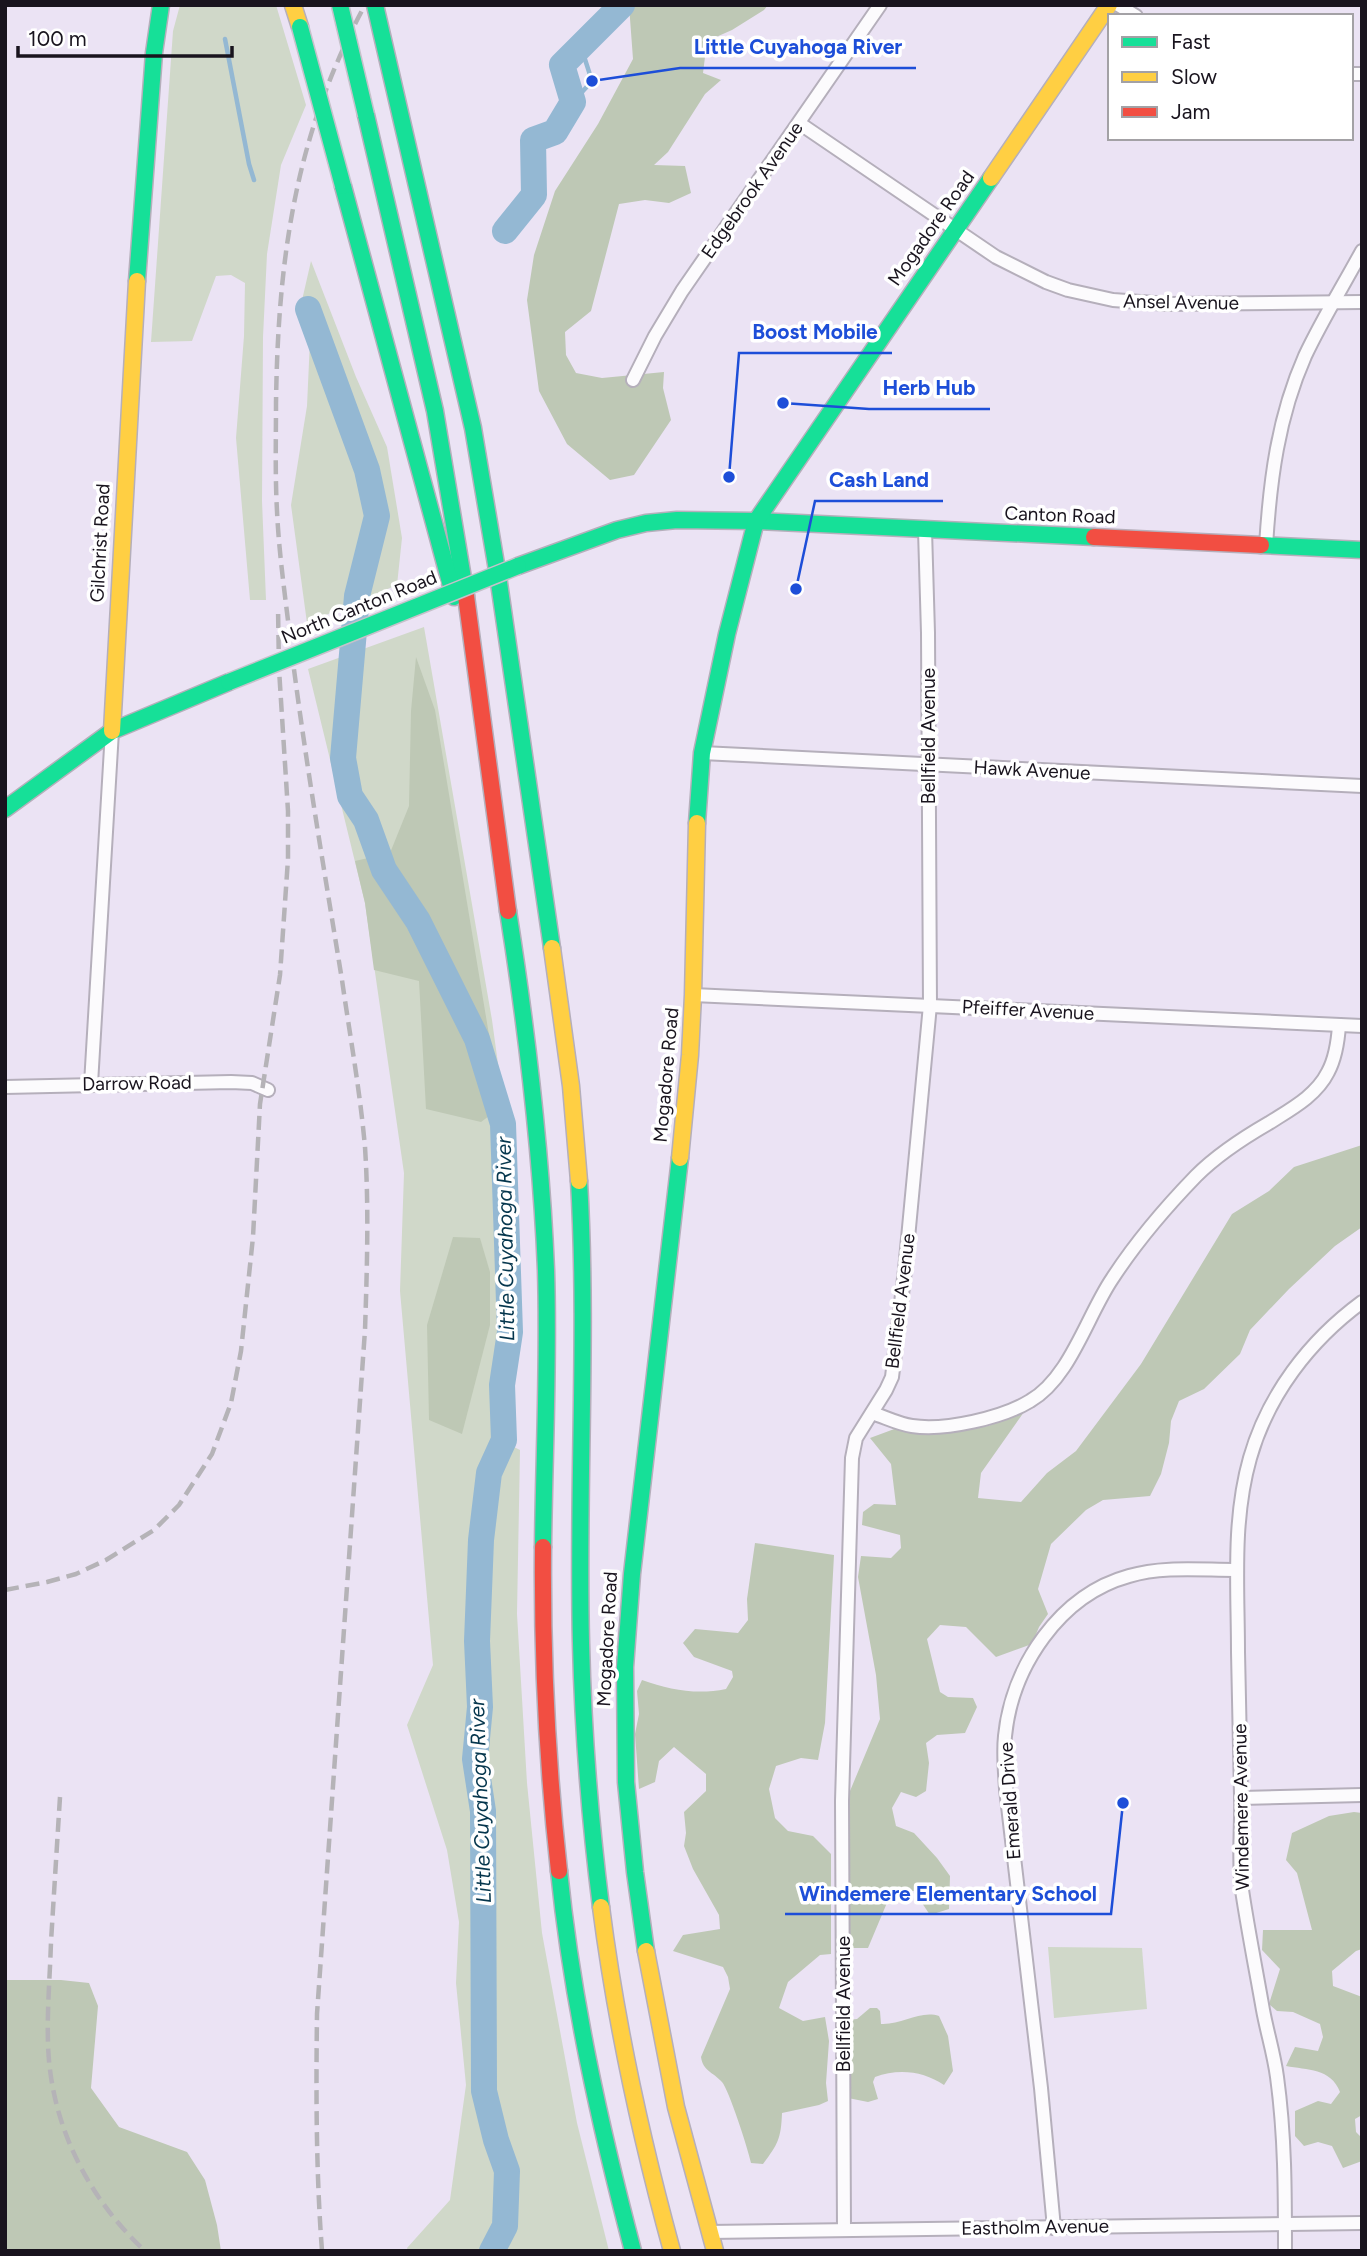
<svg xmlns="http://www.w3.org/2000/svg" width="1367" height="2256" font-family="Figtree,sans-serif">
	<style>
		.green { fill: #d0d8c9 }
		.forest { fill: #bec8b5 }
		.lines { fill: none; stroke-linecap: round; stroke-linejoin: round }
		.stream { stroke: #94b8d3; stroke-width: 4.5 }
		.river { stroke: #94b8d3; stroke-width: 26 }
		.street-casing { stroke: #b5afbb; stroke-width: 16 }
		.fast-casing { stroke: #b5afbb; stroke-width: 19 }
		.slow-casing { stroke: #b5afbb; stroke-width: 19 }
		.jam-casing { stroke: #b5afbb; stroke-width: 19 }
		.street { stroke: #fcfbfd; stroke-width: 12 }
		.fast { stroke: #16e098; stroke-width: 16 }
		.slow { stroke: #ffcf43; stroke-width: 16 }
		.jam { stroke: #f24e42; stroke-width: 16 }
		.rail { stroke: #b5b3b7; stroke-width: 4.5; stroke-dasharray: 14 7; stroke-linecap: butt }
		.fast-bridge-casing { stroke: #c5c1ca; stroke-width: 19; stroke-linecap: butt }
		.fast-bridge { stroke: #16e098; stroke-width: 16 }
		.labels { text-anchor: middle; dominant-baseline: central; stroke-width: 7; stroke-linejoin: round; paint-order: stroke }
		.street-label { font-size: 19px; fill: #19141e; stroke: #fff }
		.water-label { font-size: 21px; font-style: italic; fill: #05364d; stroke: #fff }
		.leader { fill: none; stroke: #1d4ed8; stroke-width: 2.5 }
		.callout-dot { fill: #1d4ed8; stroke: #fff; stroke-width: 2.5 }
		.callout-label { font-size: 21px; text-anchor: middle; font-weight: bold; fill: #1d4ed8; stroke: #fff; stroke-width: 7; stroke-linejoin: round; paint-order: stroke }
	</style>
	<rect width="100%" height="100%" fill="#ebe3f4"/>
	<g class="green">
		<polygon points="180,5 276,5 306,105 281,165 267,254 263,337 262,501 266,600 250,600 236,438 244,336 245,283 231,275 216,276 192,341 151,342 173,31"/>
		<polygon points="311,261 356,377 387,447 402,538 397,585 307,623 291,505 307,406 310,340 300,309"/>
		<polygon points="424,627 492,1020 512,1166 516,1303 512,1446 520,1450 517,1614 527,1783 542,1933 577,2123 609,2251 408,2251 407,2248 450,2200 466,2085 456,1983 459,1922 447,1850 407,1725 433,1665 400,1291 404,1173 365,903 308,669"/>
		<polygon points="1048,1947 1142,1948 1147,2009 1054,2018"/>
	</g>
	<g class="forest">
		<polygon points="629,5 768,5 764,10 732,30 707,41 703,73 721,80 705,94 668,152 654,165 685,166 691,193 669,203 645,200 619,204 591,311 565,332 566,355 576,373 602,378 664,372 663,388 671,420 634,475 610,480 567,444 539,391 527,300 534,255 555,191 598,124 633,59"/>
		<polygon points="416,657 435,710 501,1107 481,1122 426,1109 419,981 374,970 365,903 355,861 390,853 409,806 411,711"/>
		<polygon points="1362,1145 1362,1227 1335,1246 1289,1289 1250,1330 1240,1354 1204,1389 1179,1401 1171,1421 1169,1443 1161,1474 1150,1496 1103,1500 1086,1510 1051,1544 1038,1589 1048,1614 1039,1627 1032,1644 996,1657 966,1627 940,1625 927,1639 940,1692 948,1697 973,1698 977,1707 965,1733 937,1735 926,1743 929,1763 926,1791 916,1797 901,1792 892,1808 896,1826 914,1833 937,1858 950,1876 949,1909 930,1915 914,1891 896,1891 889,1898 868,1948 853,1948 849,1930 850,1791 880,1719 876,1675 858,1577 861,1556 891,1558 901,1548 900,1535 862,1525 863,1512 874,1504 896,1505 891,1464 870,1438 897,1428 926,1432 988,1426 1024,1412 981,1473 978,1498 1021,1502 1047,1473 1076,1451 1141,1364 1232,1214 1269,1191 1294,1167"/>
		<polygon points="453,1237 480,1238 490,1272 490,1325 462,1434 429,1420 427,1325"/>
		<path d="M755,1543L834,1555L825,1723L818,1760L801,1758L776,1766L769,1789L775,1818L788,1831L813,1836L831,1854V1954L820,1955L788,1982L779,2008L803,2021L825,2017L829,2041L826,2083L828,2101L819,2105L782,2113C781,2139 778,2144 763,2164L751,2163C748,2149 729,2090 722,2082C713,2072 703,2071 701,2057L730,1989L728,1977L723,1967L673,1951L683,1935L720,1929L719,1915L693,1869L684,1846L686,1833L684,1812L706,1791V1774L674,1747L659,1761L655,1782L639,1789L635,1734L639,1714L637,1691L642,1680C670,1690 697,1695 726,1689L733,1677L732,1671L694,1657L683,1643L695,1629L738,1633L748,1620L747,1599Z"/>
		<path d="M1354,1812L1362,1813V1949L1356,1951L1332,1971L1333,1986L1362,1997V2115L1355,2119L1356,2132L1362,2138V2161L1343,2168L1332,2146L1318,2142L1304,2146L1295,2136V2111L1318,2101L1331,2104L1340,2092C1331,2068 1307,2070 1286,2066L1295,2047L1318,2051L1323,2037L1320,2024L1293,2012L1277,2011L1269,2004L1280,1969L1262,1950L1263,1930H1312L1297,1873L1286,1860L1292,1833L1329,1816Z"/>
		<polygon points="5,1980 61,1980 89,1983 98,2006 91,2088 119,2127 187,2152 205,2180 217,2225 221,2251 5,2251"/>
		<path d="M870,2008H877L880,2011L881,2024C902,2025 920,2010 939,2016L948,2036L953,2071L944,2085C924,2071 898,2068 875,2077L873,2082L878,2099L868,2102L848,2098L850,2031L848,2020L857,2019Z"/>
	</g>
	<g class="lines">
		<g class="stream">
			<polyline points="225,39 249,164 254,180"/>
			<polyline points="573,102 592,81 581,47"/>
			<polyline points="308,309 310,313"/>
		</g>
		<g class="river">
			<polyline points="505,231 534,195 533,140 555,132 573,102 562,65 622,5"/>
			<polyline points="308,309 367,470 377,516 357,596 343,758 350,796 366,820 384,870 418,921 477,1039 503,1124 510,1332 502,1385 504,1440 489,1473 481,1540 477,1641 480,1707 475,1759 483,1811 484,2091 496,2140 507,2171 505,2226 492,2251"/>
		</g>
		<defs>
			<g id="street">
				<polyline points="1118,5 1136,16"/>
				<polyline points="1351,74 1362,74"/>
				<polyline points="799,123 996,257 1046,282 1068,290 1113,300 1168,304 1362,302"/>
				<polyline points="633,380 655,336 682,291 880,5"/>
				<path d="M1266,546C1270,480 1278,417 1305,356C1322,320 1343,286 1362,251"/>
				<polyline points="702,753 1362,786"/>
				<polyline points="693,995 1362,1026"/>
				<polyline points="91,1084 112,731"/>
				<polyline points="5,1087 231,1082 252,1083 268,1090"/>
				<path d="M872,1413C885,1417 898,1424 912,1426C945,1431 1002,1418 1030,1401C1070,1378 1087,1316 1112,1279C1136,1242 1165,1208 1196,1176C1217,1155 1243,1138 1269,1123C1291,1109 1316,1096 1328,1072C1336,1057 1338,1041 1339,1025"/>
				<polyline points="1241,1798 1362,1795"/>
				<path d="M1054,2228L1041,2088L1006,1789C1005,1771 1003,1754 1005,1736C1012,1666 1060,1595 1129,1576C1163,1566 1200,1570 1235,1570"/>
				<polyline points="844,2230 842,1801 852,1458 856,1438 886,1390 892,1377 905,1270 930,1005 928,633 925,530"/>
				<polyline points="709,2232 1362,2223"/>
				<path d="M1285,2251C1285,2192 1285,2135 1277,2077C1274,2054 1267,2032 1263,2010C1256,1970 1248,1930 1242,1890C1238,1858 1242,1827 1241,1795C1240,1747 1239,1700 1238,1652C1238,1587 1232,1521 1250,1458C1268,1395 1309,1341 1362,1302"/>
			</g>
			<g id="fast">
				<polyline points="375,5 473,428 498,576 552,948"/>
				<polyline points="366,115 435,411 466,596"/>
				<polyline points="343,186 454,597"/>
				<polyline points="137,281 154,53 161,5"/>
				<polyline points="1261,545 1362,550"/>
				<polyline points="518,566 617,530 646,523 677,520 756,521 1094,537"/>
				<polyline points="5,809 112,731 229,682"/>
				<polyline points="697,823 702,753 727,634 756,521 991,178"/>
				<path d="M508,911C527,1031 541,1149 546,1270C549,1363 544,1455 543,1547"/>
				<path d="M579,1181C588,1335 577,1489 581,1643C583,1731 590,1820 601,1907"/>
				<path d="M559,1871C572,2000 600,2126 633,2251"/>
				<polyline points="646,1951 635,1872 626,1782 625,1667 632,1574 680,1158"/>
			</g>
			<g id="slow">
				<polyline points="293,5 300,27"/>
				<polyline points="991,178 1109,5"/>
				<polyline points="112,731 137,281"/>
				<polyline points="552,948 571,1086 579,1181"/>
				<polyline points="680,1158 690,1055 693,995 697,823"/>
				<path d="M601,1907C616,2024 641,2138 672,2251"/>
				<polyline points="646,1951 676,2107 715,2251"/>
			</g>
			<g id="jam">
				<polyline points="1094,537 1261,545"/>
				<polyline points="466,596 508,911"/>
				<path d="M543,1547C542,1656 547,1763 559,1871"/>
			</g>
		</defs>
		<use href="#street" class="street-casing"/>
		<use href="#fast" class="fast-casing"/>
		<use href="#slow" class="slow-casing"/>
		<use href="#jam" class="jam-casing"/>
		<use href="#street" class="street"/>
		<use href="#fast" class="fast"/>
		<use href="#slow" class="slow"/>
		<use href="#jam" class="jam"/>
		<g class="rail">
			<polyline points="5,1590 47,1582 76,1574 106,1560 154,1530 179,1505 212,1454 231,1403 241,1351 253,1237 260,1104 280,975 288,859 288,811 279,669 278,607"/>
			<path d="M60,1797C57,1845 54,1893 51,1942C50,1975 47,2009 48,2043C50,2123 87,2197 145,2251"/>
			<path d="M322,2251C316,2172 316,2093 317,2014L365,1330C367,1269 369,1208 365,1147C360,1091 350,1036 342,980C324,869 305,758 291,646C286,601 279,556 277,511C275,476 276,439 276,403C278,259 295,134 365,5"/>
		</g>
		<defs>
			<g id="fast-bridge">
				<polyline points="340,5 366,115"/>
				<polyline points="300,27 343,186"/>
				<polyline points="229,682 518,566"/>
			</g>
		</defs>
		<use href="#fast-bridge" class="fast-bridge-casing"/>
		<use href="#fast-bridge" class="fast-bridge"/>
	</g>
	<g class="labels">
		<g class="street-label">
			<text transform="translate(752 190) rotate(-55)">Edgebrook Avenue</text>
			<text transform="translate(931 228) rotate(-55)">Mogadore Road</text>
			<text transform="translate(1181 302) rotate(1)">Ansel Avenue</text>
			<text transform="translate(1060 515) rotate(2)">Canton Road</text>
			<text transform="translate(100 543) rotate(-87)">Gilchrist Road</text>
			<text transform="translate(359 607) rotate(-22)">North Canton Road</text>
			<text transform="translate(928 736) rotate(-90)">Bellfield Avenue</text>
			<text transform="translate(1032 770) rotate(3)">Hawk Avenue</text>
			<text transform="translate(1028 1010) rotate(3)">Pfeiffer Avenue</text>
			<text transform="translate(666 1075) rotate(-85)">Mogadore Road</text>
			<text transform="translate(137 1083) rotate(-1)">Darrow Road</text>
			<text transform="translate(900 1301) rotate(-83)">Bellfield Avenue</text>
			<text transform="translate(607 1639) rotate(-87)">Mogadore Road</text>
			<text transform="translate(1010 1801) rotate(-94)">Emerald Drive</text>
			<text transform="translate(1241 1807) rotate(-91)">Windemere Avenue</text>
			<text transform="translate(843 2004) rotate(-90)">Bellfield Avenue</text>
			<text transform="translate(1035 2227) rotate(-1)">Eastholm Avenue</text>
		</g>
		<g class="water-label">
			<text transform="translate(505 1239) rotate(-91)">Little Cuyahoga River</text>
			<text transform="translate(480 1801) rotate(-92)">Little Cuyahoga River</text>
		</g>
	</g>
	<path class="leader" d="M592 81L680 68H916M729 477L739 353H892M783 403L869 409H990M796 589L815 501H943M1123 1803L1111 1914H785"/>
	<g class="callout-dot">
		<circle cx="592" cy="81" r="7"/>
		<circle cx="729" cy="477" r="7"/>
		<circle cx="783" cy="403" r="7"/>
		<circle cx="796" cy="589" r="7"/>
		<circle cx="1123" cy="1803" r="7"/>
	</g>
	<g class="callout-label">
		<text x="798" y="54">Little Cuyahoga River</text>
		<text x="815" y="339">Boost Mobile</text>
		<text x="929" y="395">Herb Hub</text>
		<text x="879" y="487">Cash Land</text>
		<text x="948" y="1901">Windemere Elementary School</text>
	</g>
	<rect width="1367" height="2256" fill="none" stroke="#19141e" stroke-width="14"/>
	<rect x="1108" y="14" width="245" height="126" fill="#ffffff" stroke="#a3a1a5" stroke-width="2"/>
	<rect x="1122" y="37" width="35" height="10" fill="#16e098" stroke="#a3a1a5" stroke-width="2"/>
	<text x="1171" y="49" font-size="21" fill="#19141e">Fast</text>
	<rect x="1122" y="72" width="35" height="10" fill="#ffcf43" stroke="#a3a1a5" stroke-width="2"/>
	<text x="1171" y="84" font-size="21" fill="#19141e">Slow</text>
	<rect x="1122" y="107" width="35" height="10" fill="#f24e42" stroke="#a3a1a5" stroke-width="2"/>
	<text x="1171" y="119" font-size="21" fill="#19141e">Jam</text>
	<path d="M18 46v10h214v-10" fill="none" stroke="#19141e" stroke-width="3.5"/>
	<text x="28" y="46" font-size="21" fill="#19141e" stroke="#ffffff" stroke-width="5" paint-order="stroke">100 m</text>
</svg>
